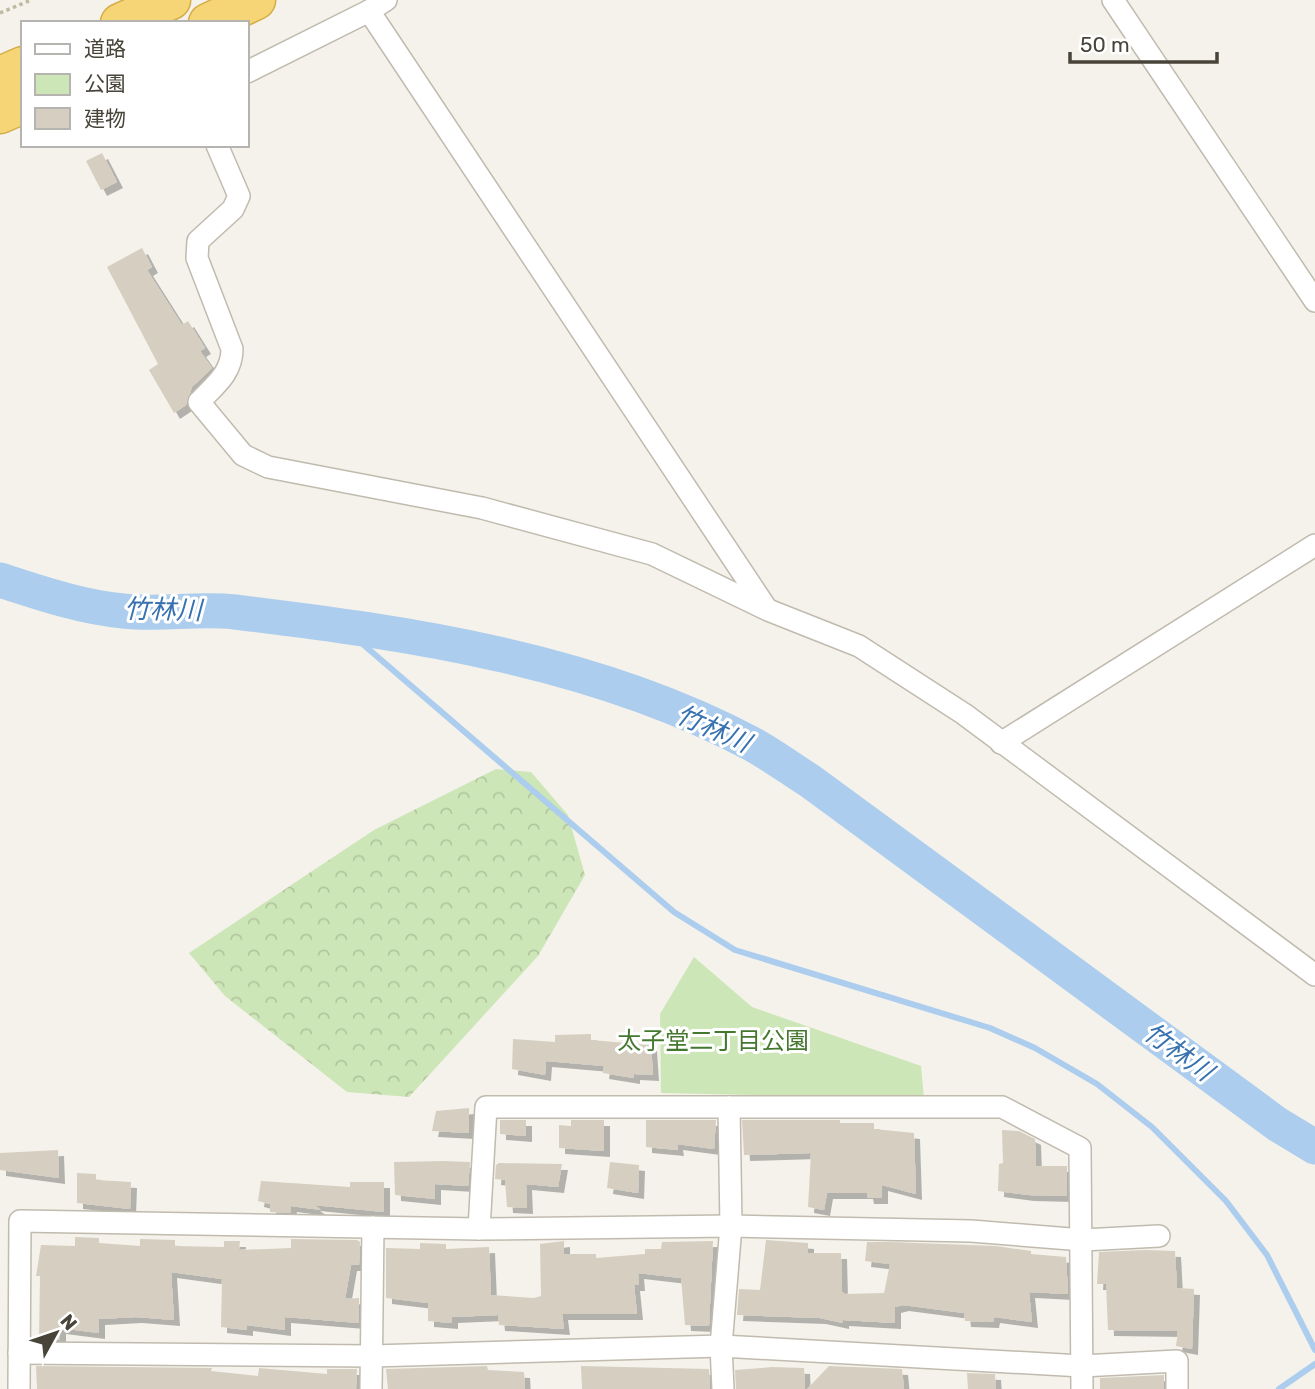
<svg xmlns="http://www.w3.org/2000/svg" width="1315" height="1389" font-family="Rubik,'Noto Sans JP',sans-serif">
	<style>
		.green { fill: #cde6b7 }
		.forest { fill: url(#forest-crowns) }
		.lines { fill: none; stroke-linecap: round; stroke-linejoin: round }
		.stream { stroke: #accded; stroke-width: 6 }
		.river { stroke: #accded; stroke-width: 35 }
		.building { fill: #d6cfc1; filter: url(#shadow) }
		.street-casing { stroke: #c0bbae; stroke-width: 24 }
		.highway-casing { stroke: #d5ac45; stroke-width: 41 }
		.path { stroke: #c1b8a0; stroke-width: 3.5; stroke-dasharray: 3.5 3.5; stroke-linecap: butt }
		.street { stroke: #fff; stroke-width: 21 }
		.highway { stroke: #f5d575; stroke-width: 38 }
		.labels { text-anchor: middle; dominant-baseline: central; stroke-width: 6; stroke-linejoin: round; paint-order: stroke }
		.park-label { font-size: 24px; fill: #44782f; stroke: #fff }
		.water-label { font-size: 26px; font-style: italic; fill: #3772af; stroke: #fff }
	</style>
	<defs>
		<pattern id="forest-crowns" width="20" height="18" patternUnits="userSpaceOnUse" patternTransform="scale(1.75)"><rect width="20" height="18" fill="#cde6b7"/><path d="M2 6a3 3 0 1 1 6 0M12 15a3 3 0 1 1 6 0" fill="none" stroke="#b2c69e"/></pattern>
		<filter id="shadow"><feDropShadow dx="6" dy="6" stdDeviation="0" flood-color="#0004"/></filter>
	</defs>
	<rect width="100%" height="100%" fill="#f4f2eb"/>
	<polygon class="green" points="694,957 752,1007 921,1066 924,1099 661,1093 660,1014"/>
	<polygon class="forest" points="496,769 531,772 568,815 585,875 538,956 409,1097 347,1092 225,996 189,953 374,830"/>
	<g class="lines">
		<g class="stream">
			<polyline points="344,628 674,912 735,950 990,1028 1035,1048 1097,1084 1152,1127 1226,1201 1267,1255 1315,1350"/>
			<polyline points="1279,1389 1315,1364"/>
		</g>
		<path class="river" d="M0,580C40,593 81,607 123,611C160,615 198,608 235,612C410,633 594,660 752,744C772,755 791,769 810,781L1277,1124L1315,1147"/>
	</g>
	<g class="building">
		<polygon points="102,153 117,182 101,190 86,161"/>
		<polygon points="142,248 152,267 147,270 182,325 188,321 205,348 200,351 212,368 192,387 186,405 174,413 149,370 158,364 107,267"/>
		<polygon points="591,1034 591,1040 651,1045 653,1075 634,1074 634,1078 603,1073 604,1066 546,1061 545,1075 512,1069 513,1039 555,1042 555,1035"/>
		<polygon points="469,1108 469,1133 432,1131 436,1111"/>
		<polygon points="500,1120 526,1120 526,1136 500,1134"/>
		<polygon points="571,1120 604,1120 604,1151 559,1148 559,1125 571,1126"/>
		<polygon points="646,1120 716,1120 714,1149 677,1144 678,1150 646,1147"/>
		<polygon points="742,1120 840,1120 840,1123 874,1123 874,1129 914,1133 916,1194 882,1185 882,1198 868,1198 867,1193 827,1193 824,1210 808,1207 811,1153 744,1155"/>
		<polygon points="1002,1130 1019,1131 1035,1139 1036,1166 1067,1166 1067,1196 1028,1195 998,1191 999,1164 1003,1163"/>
		<polygon points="58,1150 59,1178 0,1170 0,1153"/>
		<polygon points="443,1161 470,1162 468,1186 435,1184 435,1199 395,1195 394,1162"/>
		<polygon points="610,1162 639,1165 638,1193 607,1188"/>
		<polygon points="499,1163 562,1164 558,1187 526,1184 527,1208 507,1207 505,1180 495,1179 496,1165"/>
		<polygon points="77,1173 96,1174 96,1180 131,1182 130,1209 77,1203"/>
		<polygon points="261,1181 350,1187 350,1182 384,1182 384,1212 314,1205 321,1210 291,1206 290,1213 270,1212 270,1204 258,1201"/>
		<polygon points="75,1237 99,1238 99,1243 140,1246 140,1239 175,1240 175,1246 224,1247 224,1241 240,1241 239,1250 291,1248 291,1239 357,1240 360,1242 359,1265 351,1265 345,1299 359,1298 359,1323 285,1317 285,1330 247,1325 247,1330 221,1327 222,1279 171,1272 174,1320 136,1317 99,1319 99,1333 60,1328 60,1340 39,1340 40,1276 36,1276 41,1245 75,1246"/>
		<polygon points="766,1240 808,1243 808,1253 841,1253 842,1292 845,1294 884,1293 890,1264 865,1261 867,1242 890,1242 996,1246 1031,1251 1031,1254 1066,1257 1068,1294 1029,1292 1032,1322 994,1317 993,1322 965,1321 964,1313 903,1305 895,1307 895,1323 843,1320 843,1323 820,1318 737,1315 739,1289 760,1290"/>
		<polygon points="564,1241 564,1254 596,1254 596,1258 645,1254 645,1249 661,1249 662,1242 713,1241 709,1326 685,1325 681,1278 638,1273 639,1285 634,1285 637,1314 562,1314 564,1329 499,1325 498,1315 452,1317 452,1323 428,1321 428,1303 386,1298 386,1248 420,1249 420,1243 446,1244 446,1249 489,1247 491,1295 534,1298 541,1296 540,1244"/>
		<polygon points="1145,1250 1175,1251 1177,1288 1194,1289 1192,1349 1176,1346 1178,1331 1108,1330 1106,1284 1097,1284 1099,1252"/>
		<polygon points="36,1366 212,1368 211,1371 258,1376 259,1368 327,1374 327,1369 357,1369 356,1389 37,1389"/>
		<polygon points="487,1366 488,1370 524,1372 525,1389 388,1389 386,1369"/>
		<polygon points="581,1366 709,1369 710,1389 582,1389"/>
		<polygon points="829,1366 902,1369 904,1389 807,1389"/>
		<polygon points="772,1367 804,1368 805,1389 736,1389 735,1370"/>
		<polygon points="967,1373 995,1374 996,1389 968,1389"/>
		<polygon points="1164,1375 1164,1389 1100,1389 1100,1378"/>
	</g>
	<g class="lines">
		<defs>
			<g id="street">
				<polyline points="386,0 369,11 766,608"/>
				<polyline points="1113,0 1315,301"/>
				<polyline points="247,72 369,11"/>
				<path d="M217,145L239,196L233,209L198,241L197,258L232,349C232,373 215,385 199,402L243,455L268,467L482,508L652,554L768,610L859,646L964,714L1315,975"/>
				<polyline points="1001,743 1315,545"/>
				<polyline points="479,1229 486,1107 1002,1107 1080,1148 1082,1389"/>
				<polyline points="19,1353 372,1356 721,1346 1082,1366 1177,1361 1177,1389"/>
				<polyline points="19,1389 20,1221 479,1229 731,1226 971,1231 1083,1240 1159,1236"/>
				<polyline points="371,1389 373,1227"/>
				<polyline points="723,1389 721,1346 731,1226 729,1107"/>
			</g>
			<g id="highway">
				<polyline points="120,23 171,0"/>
				<polyline points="208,23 256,0"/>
				<polyline points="0,76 23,66"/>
				<polyline points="0,114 23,104"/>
			</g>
		</defs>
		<use href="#street" class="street-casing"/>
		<use href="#highway" class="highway-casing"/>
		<polyline class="path" points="0,13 31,0"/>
		<use href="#street" class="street"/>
		<use href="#highway" class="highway"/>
	</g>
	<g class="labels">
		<g class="park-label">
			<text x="713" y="1041">太子堂二丁目公園</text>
		</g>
		<g class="water-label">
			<text transform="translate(163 610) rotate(1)">竹林川</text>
			<text transform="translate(713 729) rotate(24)">竹林川</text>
			<text transform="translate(1178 1052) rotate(36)">竹林川</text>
		</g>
	</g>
	<rect x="21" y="21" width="228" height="126" fill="#ffffff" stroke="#b6b4b0" stroke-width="2"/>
	<rect x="35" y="44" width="35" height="10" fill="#ffffff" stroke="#b6b4b0" stroke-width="2"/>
	<text x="84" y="56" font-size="21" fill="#484439">道路</text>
	<rect x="35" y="74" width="35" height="21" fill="#cde6b7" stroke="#b6b4b0" stroke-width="2"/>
	<text x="84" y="91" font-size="21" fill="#484439">公園</text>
	<rect x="35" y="108" width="35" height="21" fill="#d6cfc1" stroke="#b6b4b0" stroke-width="2"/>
	<text x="84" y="126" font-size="21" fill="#484439">建物</text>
	<g transform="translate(56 1333) rotate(50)" stroke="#ffffff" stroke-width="5" paint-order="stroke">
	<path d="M0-5L12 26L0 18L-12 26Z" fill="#484439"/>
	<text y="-10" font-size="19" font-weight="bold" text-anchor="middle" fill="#484439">N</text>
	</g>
	<path d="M1070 52v10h147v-10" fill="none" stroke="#484439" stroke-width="3.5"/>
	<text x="1080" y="52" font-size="21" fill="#484439" stroke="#ffffff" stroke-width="5" paint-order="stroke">50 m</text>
</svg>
